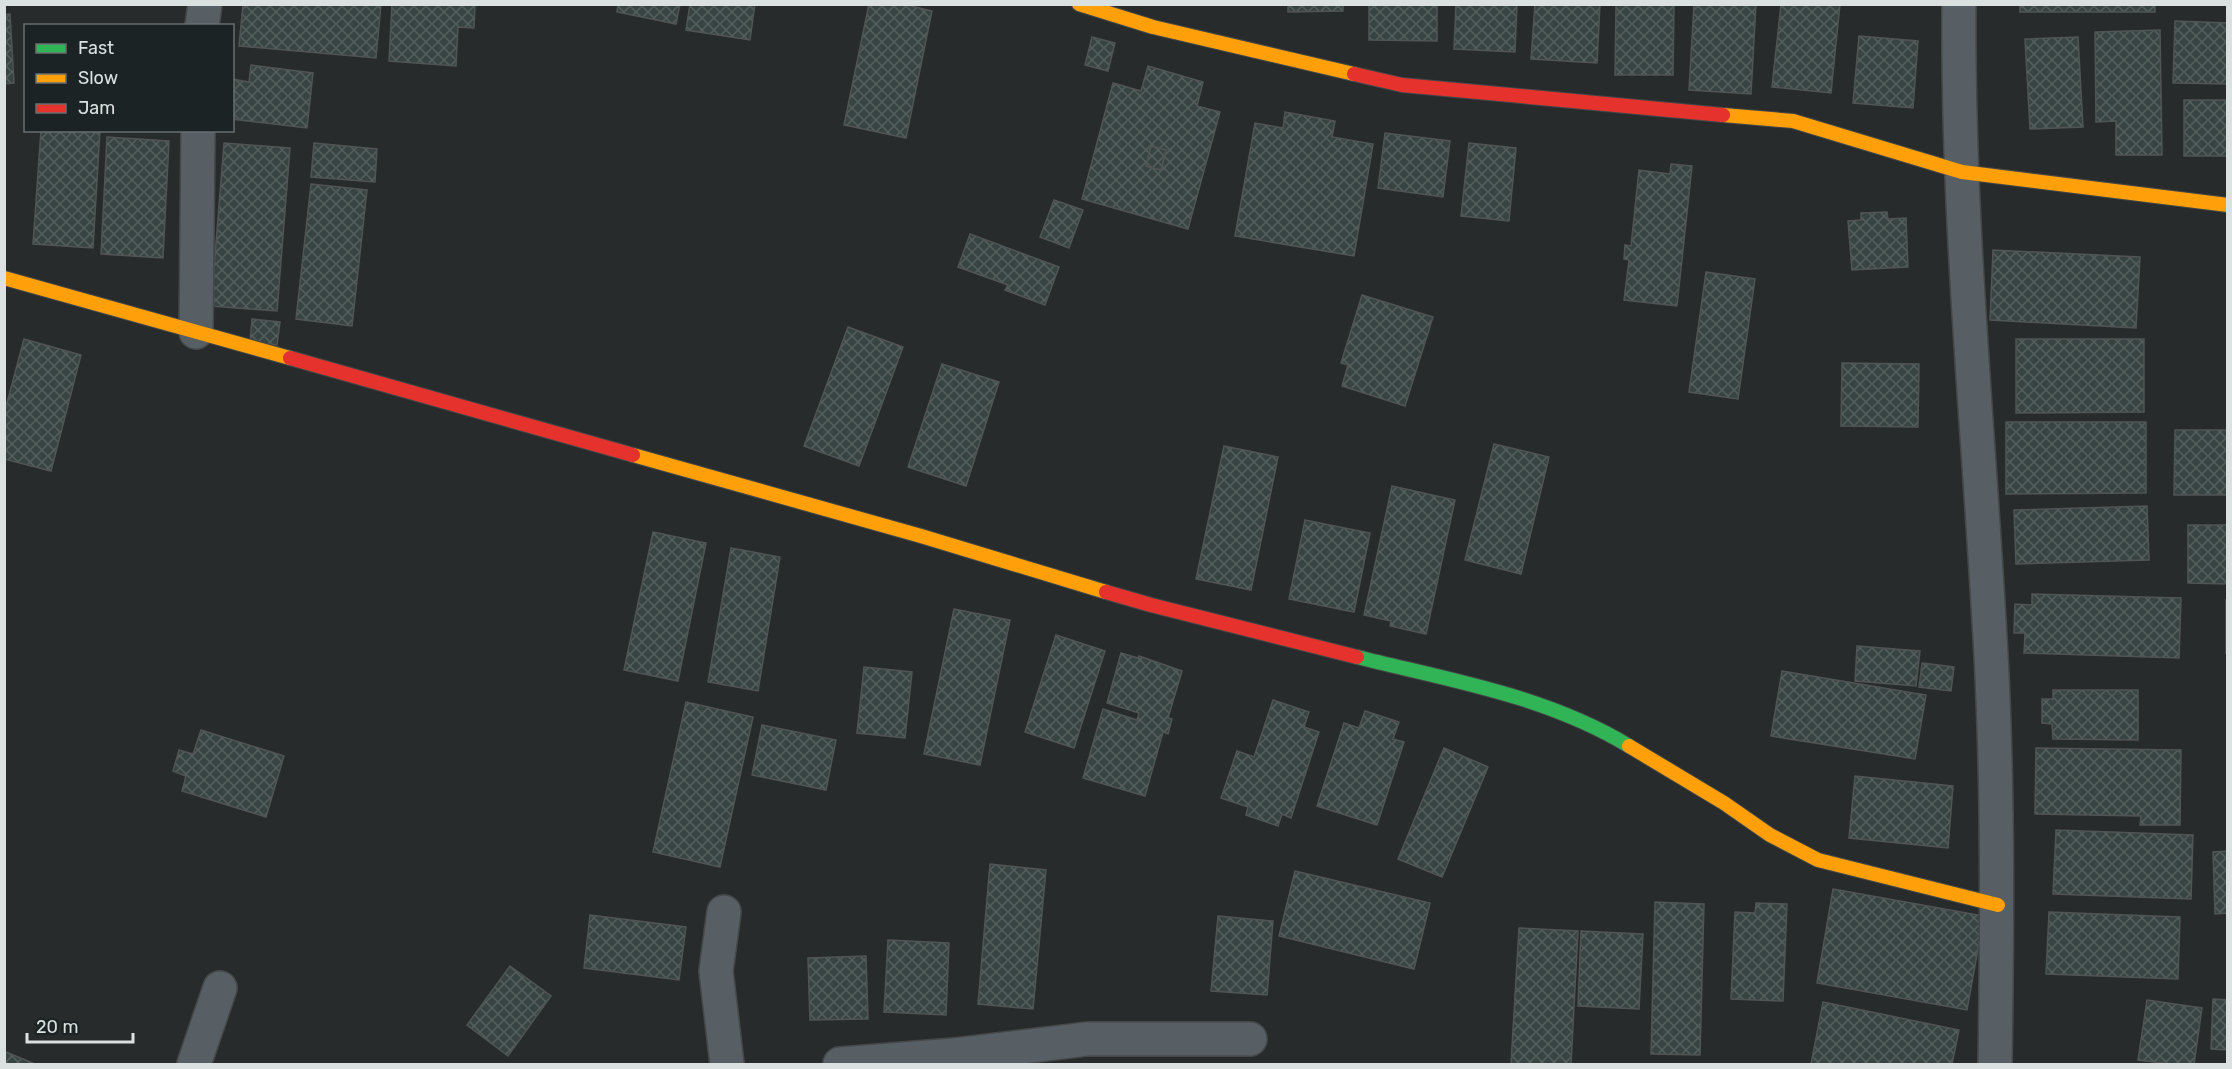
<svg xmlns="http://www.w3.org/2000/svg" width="2232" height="1069" font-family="Rubik,sans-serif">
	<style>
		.building { fill: url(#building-cross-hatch); stroke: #515455; stroke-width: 1.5; fill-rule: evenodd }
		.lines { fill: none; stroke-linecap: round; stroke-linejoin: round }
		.street-casing { stroke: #454748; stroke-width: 36 }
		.fast-casing { stroke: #454748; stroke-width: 16 }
		.slow-casing { stroke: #454748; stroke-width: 16 }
		.jam-casing { stroke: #454748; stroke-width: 16 }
		.street { stroke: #585f64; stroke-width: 33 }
		.fast { stroke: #30b455; stroke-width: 14 }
		.slow { stroke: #ff9f0a; stroke-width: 14 }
		.jam { stroke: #e5322d; stroke-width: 14 }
	</style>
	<defs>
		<pattern id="building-cross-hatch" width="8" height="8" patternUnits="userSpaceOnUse" patternTransform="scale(1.5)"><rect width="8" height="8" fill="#384443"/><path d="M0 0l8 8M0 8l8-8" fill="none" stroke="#545f5e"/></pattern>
	</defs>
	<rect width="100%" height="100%" fill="#272b2c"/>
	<g class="building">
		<polygon points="243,4 381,4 376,58 239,46"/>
		<polygon points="392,4 475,4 474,28 458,27 456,66 389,61"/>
		<polygon points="618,4 680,4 676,24 617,12"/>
		<polygon points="690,4 755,4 750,40 686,30"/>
		<polygon points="869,4 903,4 932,11 906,138 844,125"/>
		<polygon points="1288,4 1343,4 1343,11 1288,12"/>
		<polygon points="1369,4 1437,4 1437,41 1369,40"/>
		<polygon points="1456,4 1517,4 1515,52 1454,49"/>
		<polygon points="1535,4 1600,4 1597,63 1531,59"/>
		<polygon points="1616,4 1674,4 1673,75 1615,75"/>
		<polygon points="1694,4 1756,4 1751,94 1689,90"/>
		<polygon points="1781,4 1840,4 1831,93 1772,87"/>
		<rect x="2020" y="4" width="135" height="8"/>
		<polygon points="10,14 14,83 4,84 4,15"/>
		<polygon points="2175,21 2228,23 2228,84 2173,83"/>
		<polygon points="2160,30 2162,155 2116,155 2116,121 2096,122 2095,32"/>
		<polygon points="1859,36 1918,41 1913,108 1853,103"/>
		<polygon points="1092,37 1115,43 1108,71 1085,65"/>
		<polygon points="2078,37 2083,127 2030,129 2025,39"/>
		<polygon points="251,65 313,73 307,128 232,119 232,79 249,82"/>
		<path d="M1148,66L1203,82L1197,106L1220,112L1188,229L1082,199L1113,83L1141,91ZM1151,146L1166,150L1161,170L1146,166Z"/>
		<rect x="2184" y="100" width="44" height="56"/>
		<polygon points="1285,112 1335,121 1332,137 1373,144 1354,256 1235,236 1255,123 1283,128"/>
		<polygon points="41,130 100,130 93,248 33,244"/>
		<polygon points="1385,133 1450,141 1443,197 1378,188"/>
		<polygon points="107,137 169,141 163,258 101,254"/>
		<polygon points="224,143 290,148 277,311 211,306"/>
		<polygon points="314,143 377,149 375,182 311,177"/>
		<polygon points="1469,143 1516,148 1509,221 1461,216"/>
		<polygon points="1151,146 1166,150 1161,170 1146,166"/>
		<polygon points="1671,164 1692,166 1677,306 1624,300 1629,260 1624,259 1625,245 1631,246 1639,170 1670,174"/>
		<polygon points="311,184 367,190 352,326 296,319"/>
		<polygon points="1054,200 1083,210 1069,248 1040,237"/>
		<polygon points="1887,212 1888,219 1906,218 1908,267 1852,270 1848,221 1861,220 1861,213"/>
		<polygon points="970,234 1059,267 1045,305 1005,290 1008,285 958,267"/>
		<polygon points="1993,250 2140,257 2136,328 1990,320"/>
		<polygon points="1706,272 1755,279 1738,399 1689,392"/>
		<polygon points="1362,295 1433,317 1405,406 1342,386 1348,365 1341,363"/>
		<polygon points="252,319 280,322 277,345 250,342"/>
		<polygon points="848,327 903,347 859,466 804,446"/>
		<polygon points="24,339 81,355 51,471 4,459 4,414"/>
		<polygon points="2016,339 2144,339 2144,412 2016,413"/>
		<polygon points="1842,363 1919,364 1918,427 1841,426"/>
		<polygon points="942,364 999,382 966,486 908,467"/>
		<polygon points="2006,422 2146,422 2146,493 2006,494"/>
		<polygon points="2175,430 2228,430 2228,495 2174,495"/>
		<polygon points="1494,444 1549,457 1521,574 1465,560"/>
		<polygon points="1224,446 1278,457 1251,590 1196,579"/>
		<polygon points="1392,486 1455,500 1426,634 1390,626 1391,621 1364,615"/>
		<polygon points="2147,506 2149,560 2016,564 2014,510"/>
		<polygon points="1305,520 1370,533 1354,612 1289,599"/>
		<polygon points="2188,525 2228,525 2228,584 2188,583"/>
		<polygon points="653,532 706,543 678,681 624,670"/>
		<polygon points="731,548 780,557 758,691 708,682"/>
		<polygon points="2032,594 2181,598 2179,658 2024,653 2025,633 2014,633 2015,604 2032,605"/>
		<polygon points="2226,600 2228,600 2226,654"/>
		<polygon points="954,609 1010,620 980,765 924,754"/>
		<polygon points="1056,635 1105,651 1074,748 1025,732"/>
		<polygon points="1857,646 1920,651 1916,686 1855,681"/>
		<polygon points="1121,653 1138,658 1139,656 1182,671 1168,718 1172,719 1168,734 1163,732 1145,796 1083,778 1103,709 1137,720 1139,713 1107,703"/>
		<polygon points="1922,663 1954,667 1951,691 1919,687"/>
		<polygon points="864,667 912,672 905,738 857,733"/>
		<polygon points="1782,671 1926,695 1915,759 1771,736"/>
		<polygon points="2053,690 2138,690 2138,740 2053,739 2052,724 2042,723 2042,699 2053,699"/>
		<polygon points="1273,700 1309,712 1304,727 1319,732 1291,818 1282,814 1278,826 1246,815 1248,807 1221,798 1237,751 1254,757"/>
		<polygon points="686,702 753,717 720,867 653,852"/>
		<polygon points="1365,711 1399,722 1393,739 1404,742 1377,825 1317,806 1344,723 1359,728"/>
		<polygon points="762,725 836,740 826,790 752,775"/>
		<polygon points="201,730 284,756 266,817 182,791 186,776 173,771 179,750 193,754"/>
		<polygon points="1444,748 1488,767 1442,877 1398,859"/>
		<polygon points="2036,748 2181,750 2180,825 2140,825 2141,816 2035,814"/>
		<polygon points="1855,776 1953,786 1948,848 1849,838"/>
		<polygon points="2056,830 2193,835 2191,899 2053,894"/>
		<polygon points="2228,851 2228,913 2215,914 2213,852"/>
		<polygon points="990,864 1046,870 1033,1009 978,1004"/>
		<polygon points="1295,871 1430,903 1414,969 1279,936"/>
		<polygon points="1833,889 1984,916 1967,1010 1817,983"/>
		<polygon points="1655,902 1704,904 1700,1055 1651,1054"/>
		<polygon points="1756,903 1787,904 1783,1001 1731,999 1735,912 1755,913"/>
		<polygon points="2049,912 2180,917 2178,979 2046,974"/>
		<polygon points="590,915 686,927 679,980 584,968"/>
		<polygon points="1218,916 1273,921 1267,995 1211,991"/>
		<polygon points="1519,928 1578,931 1571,1064 1511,1064"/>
		<polygon points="1581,931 1643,934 1639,1009 1578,1006"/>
		<polygon points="888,940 949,943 946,1015 884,1012"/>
		<polygon points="866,956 868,1019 810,1020 808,958"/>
		<polygon points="510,966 551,996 508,1056 467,1025"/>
		<polygon points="2213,999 2228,1000 2228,1050 2211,1049"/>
		<polygon points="2147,1000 2202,1008 2194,1064 2170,1064 2138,1060"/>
		<polygon points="1823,1002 1959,1030 1952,1064 1811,1064"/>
		<polygon points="6,1052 35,1064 4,1064"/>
	</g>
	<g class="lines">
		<defs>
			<g id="street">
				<path d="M1959,4C1957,228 1981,452 1992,675C1998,805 1997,935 1995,1064"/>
				<polyline points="202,26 205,4"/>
				<polyline points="196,332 198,130"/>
				<polyline points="724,912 716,971 727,1064"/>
				<polyline points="194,1064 220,988"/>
				<polyline points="840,1064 954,1055 1087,1039 1250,1039"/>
			</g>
			<path id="fast" d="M1357,657C1449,680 1547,696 1629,746"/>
			<g id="slow">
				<polyline points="1079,4 1153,27 1354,74"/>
				<polyline points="1723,115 1793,121 1962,172 2228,205"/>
				<polyline points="4,278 290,358"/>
				<polyline points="633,455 921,536 1106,592"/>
				<polyline points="1629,746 1724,803 1770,835 1818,860 1998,905"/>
			</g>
			<g id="jam">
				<polyline points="1354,74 1402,85 1723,115"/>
				<polyline points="290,358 633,455"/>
				<polyline points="1106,592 1151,605 1357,657"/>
			</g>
		</defs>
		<use href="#street" class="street-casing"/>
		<use href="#fast" class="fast-casing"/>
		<use href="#slow" class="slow-casing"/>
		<use href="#jam" class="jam-casing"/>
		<use href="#street" class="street"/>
		<use href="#fast" class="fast"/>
		<use href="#slow" class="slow"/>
		<use href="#jam" class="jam"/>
	</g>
	<rect width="2232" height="1069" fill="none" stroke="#dbe0e1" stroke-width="12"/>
	<rect x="24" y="24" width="210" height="108" fill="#1c2324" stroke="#686f70" stroke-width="1.5"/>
	<rect x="36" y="44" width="30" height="9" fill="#30b455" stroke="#686f70" stroke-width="1.5"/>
	<text x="78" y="54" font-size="18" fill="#dbe0e1">Fast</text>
	<rect x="36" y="74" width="30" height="9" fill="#ff9f0a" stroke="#686f70" stroke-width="1.5"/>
	<text x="78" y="84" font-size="18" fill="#dbe0e1">Slow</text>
	<rect x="36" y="104" width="30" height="9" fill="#e5322d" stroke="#686f70" stroke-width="1.5"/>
	<text x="78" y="114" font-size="18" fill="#dbe0e1">Jam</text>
	<path d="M27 1033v9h106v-9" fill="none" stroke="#dbe0e1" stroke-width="3"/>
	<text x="36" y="1033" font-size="18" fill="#dbe0e1" stroke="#1c2324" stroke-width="4.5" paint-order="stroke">20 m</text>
</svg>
